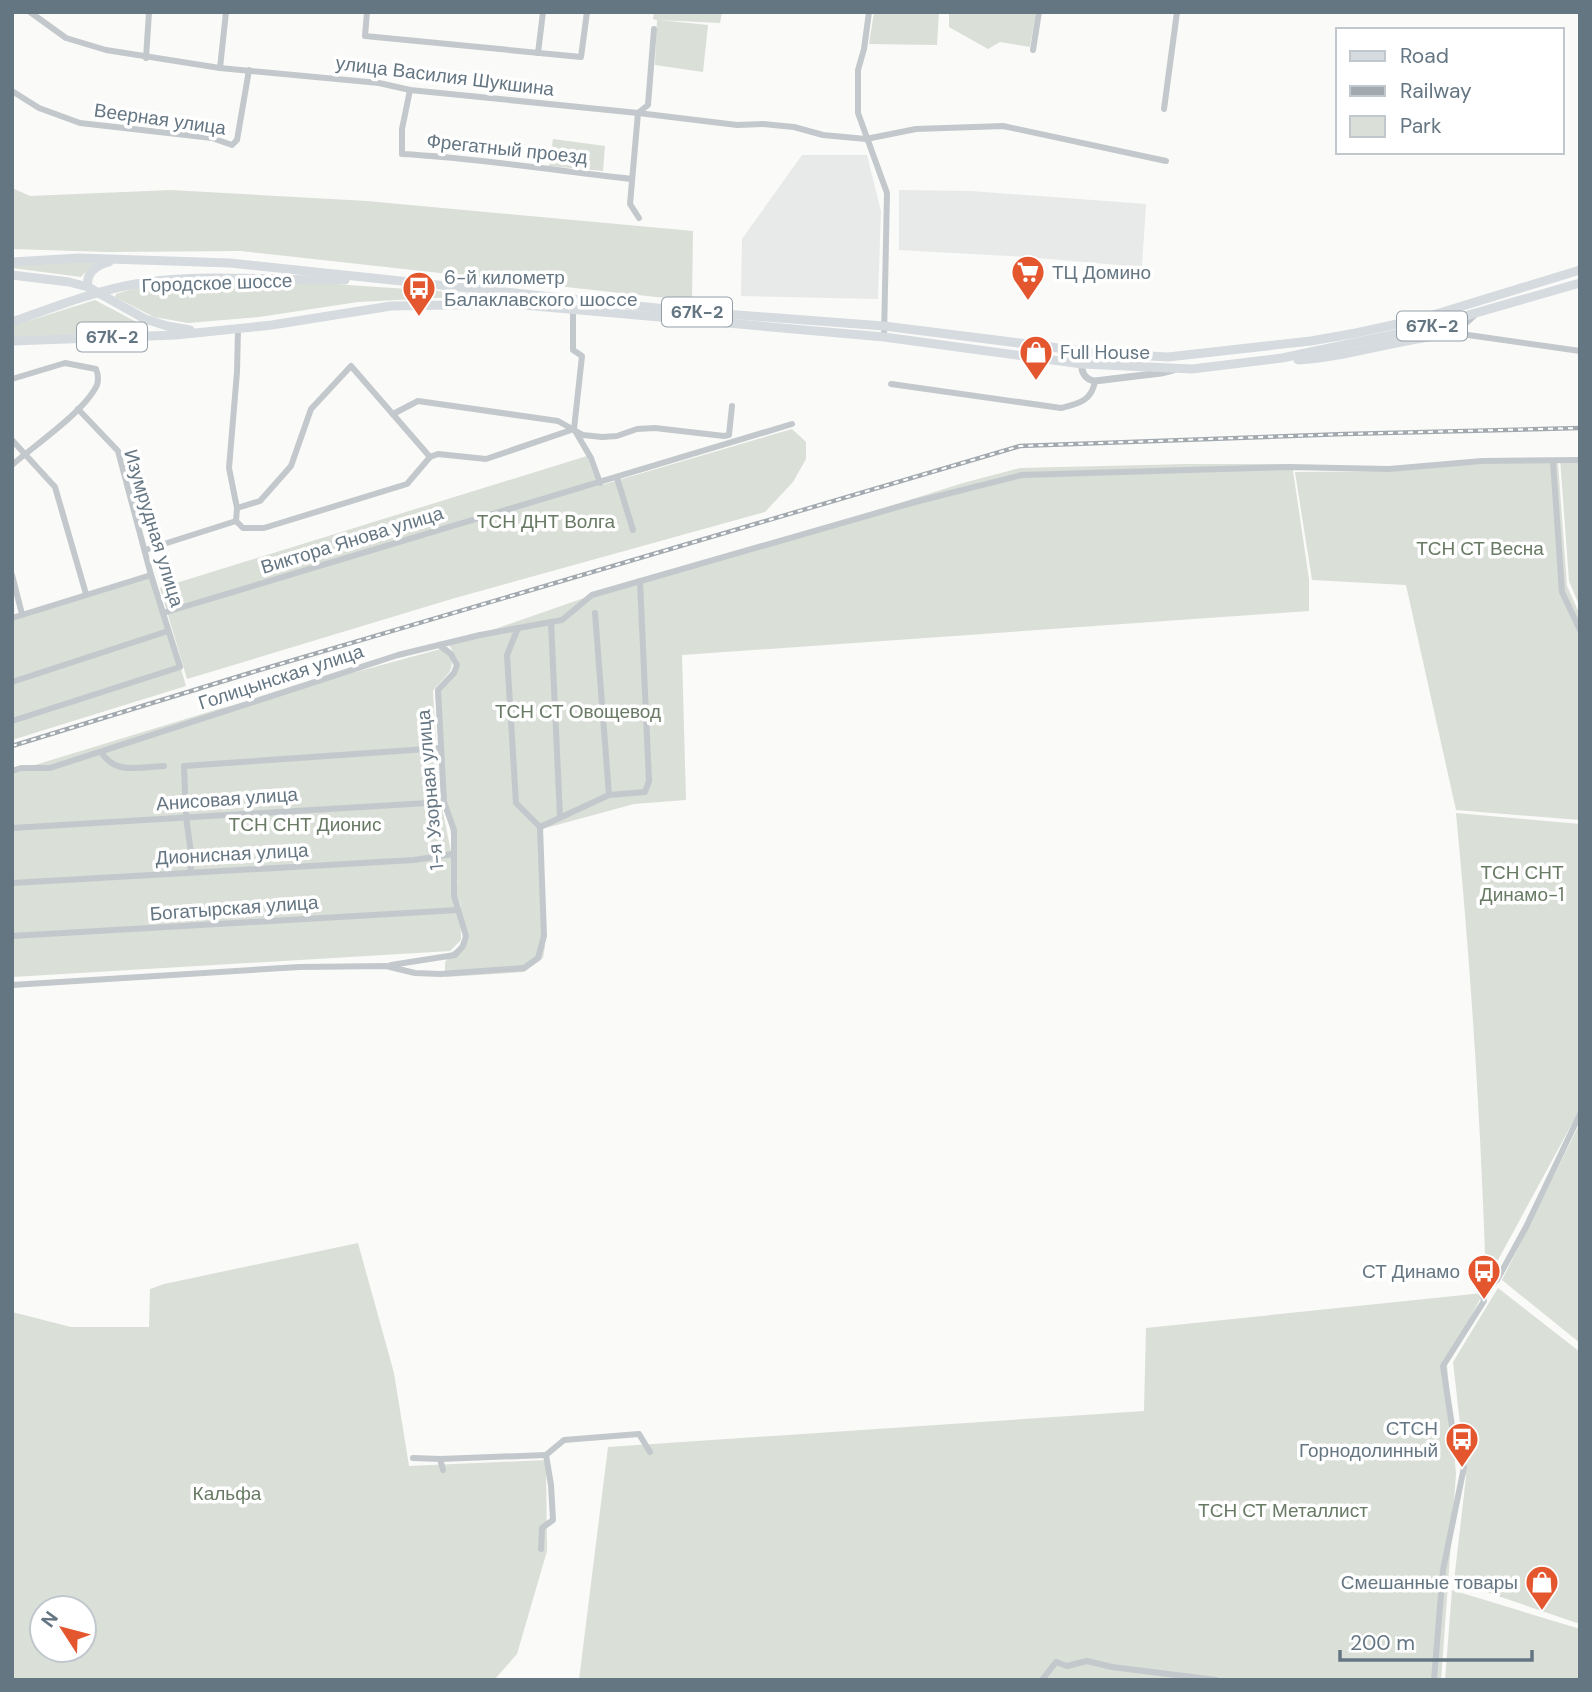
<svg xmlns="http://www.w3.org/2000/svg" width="1592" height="1692" font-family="'DM Sans',sans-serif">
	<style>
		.built { fill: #e8e9e9 }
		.green { fill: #dadfd7; fill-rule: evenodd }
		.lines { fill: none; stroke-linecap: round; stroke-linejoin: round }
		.minor { stroke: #c3c8cc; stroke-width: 6 }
		.tertiary { stroke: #c3c8cc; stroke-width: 7 }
		.primary { stroke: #d6dbdf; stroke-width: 9 }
		.rail-casing { stroke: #a2aab0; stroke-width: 4.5 }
		.rail { stroke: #fff; stroke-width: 2; stroke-dasharray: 5; stroke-linecap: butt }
		.labels { text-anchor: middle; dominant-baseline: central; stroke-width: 7; stroke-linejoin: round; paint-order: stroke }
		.shield { fill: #fff; stroke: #939fa8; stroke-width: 2 }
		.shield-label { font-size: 18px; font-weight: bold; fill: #657683 }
		.street-label { font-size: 19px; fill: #657683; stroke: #fff }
		.poi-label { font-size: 19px; fill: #657683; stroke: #fff; text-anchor: start }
		.park-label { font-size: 19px; fill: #687a64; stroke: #fff }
	</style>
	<rect width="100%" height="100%" fill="#fafaf8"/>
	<g class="built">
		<polygon points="802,155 867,155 881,211 878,299 741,296 742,239"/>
		<polygon points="899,190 971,191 1146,204 1142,267 1025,257 899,250"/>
	</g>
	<g class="green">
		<polygon points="654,12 722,12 720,23 659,20 708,25 703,72 655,65 657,20 653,19"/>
		<polygon points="874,12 939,12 937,45 869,44"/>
		<polygon points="949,12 1036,12 1030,47 1000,42 988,49 949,27"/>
		<polygon points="553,139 605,146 603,171 549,166"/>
		<polygon points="12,188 30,196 171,190 367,201 693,231 692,301 241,251 108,252 12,249"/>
		<polygon points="93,261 95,263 81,277 12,268 12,266"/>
		<polygon points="200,281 334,284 496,295 358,302 259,317 188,323 154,317 115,297 116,294 136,288"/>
		<polygon points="95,300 146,327 145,332 12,337 12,326"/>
		<polygon points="792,429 806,442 806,459 793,482 765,512 455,598 187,679 160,588 587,456 598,486"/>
		<polygon points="1580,457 1580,607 1569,581 1560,458"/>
		<polygon points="1490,463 1558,463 1567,586 1580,615 1580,820 1456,810 1406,585 1312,580 1295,472 1394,471"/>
		<path d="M1186,464H1292L1309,579V611L682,655L686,800L634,804L542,829L545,946L543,958L524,972L445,977V963L449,954L459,947L463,938L460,897L461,940L450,951L12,977V772L215,710L448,647C457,673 449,671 433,691L439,793L458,886L450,827L444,808L435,692L459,662L449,645L581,599L706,564L963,483L1020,468Z"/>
		<polygon points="153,573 186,686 12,740 12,616"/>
		<path d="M1456,813L1580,824V1109L1486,1282C1481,1125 1471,969 1456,813Z"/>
		<polygon points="1580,1123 1580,1343 1502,1280"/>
		<path d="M358,1243L394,1373L409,1466L546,1460L547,1551L517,1654L494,1680H12V1312L71,1327H149L150,1289L164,1284ZM42,1608H84V1650H42Z"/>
		<polygon points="1498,1288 1580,1352 1580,1624 1454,1581 1466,1477 1453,1362"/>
		<polygon points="1483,1293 1447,1364 1456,1474 1441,1680 579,1680 608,1447 1144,1411 1146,1328"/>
		<polygon points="1452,1590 1580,1629 1580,1680 1445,1680"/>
	</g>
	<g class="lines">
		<g class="minor">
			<polyline points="30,12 66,38 106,50 220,68 379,83 410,90 638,113 737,125 763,124 794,127 823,135 866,139 916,129 1003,126 1166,161"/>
			<polyline points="367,12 365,36 581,57 587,12"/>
			<polyline points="869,12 864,49 858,70 858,113 887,193 884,337"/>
			<polyline points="1033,50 1039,12"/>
			<polyline points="538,53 543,12"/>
			<polyline points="146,58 149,12"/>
			<polyline points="220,68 226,12"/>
			<path d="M410,90L402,129V154C480,158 555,171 632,179"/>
			<polyline points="12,91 39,108 80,123 212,138 232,145 237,140 249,70"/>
			<polyline points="1164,109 1177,12"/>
			<polyline points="639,218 630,204 638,113 648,105 654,29"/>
			<polyline points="573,309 573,350 582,356 574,429 591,458 600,483"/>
			<polyline points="1475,315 1465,324 1461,334 1580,351"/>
			<path d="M12,379L65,363L96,369C98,374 99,379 97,385C85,411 35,445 12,465"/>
			<path d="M891,384L1061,408C1078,404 1092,401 1095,381"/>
			<polyline points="393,414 418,401 558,421 583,435 602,437 617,436 637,429 655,428 724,436 729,435 732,406"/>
			<polyline points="12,440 55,487 86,594"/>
			<polyline points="1553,461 1562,592 1580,630"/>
			<polyline points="617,478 633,530"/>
			<polyline points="237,508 229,468 237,372 238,328"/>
			<polyline points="236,521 243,528 264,528 407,484 430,457 438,454 486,459 574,429"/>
			<polyline points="236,521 237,508 260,501 291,466 311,409 351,366 430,457"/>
			<polyline points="145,550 236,521"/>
			<polyline points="12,575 22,614"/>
			<polyline points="163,613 792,424"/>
			<polyline points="595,613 609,795"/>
			<polyline points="12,618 151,575"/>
			<polyline points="551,622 560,817"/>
			<polyline points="518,628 507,655 516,803 540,827"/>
			<polyline points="12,682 168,631"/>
			<polyline points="12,721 180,667 151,575 118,451 78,409"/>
			<path d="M101,752C115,775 139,767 164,766"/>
			<polyline points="12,771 21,768 50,768 398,655 480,635 562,620 592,595 915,502 1022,475 1288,467 1389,469 1482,461 1580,460"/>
			<polyline points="540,827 609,795 645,792 649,781 640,581"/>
			<polyline points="12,828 444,802"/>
			<polyline points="190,872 192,860 186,817 184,766 441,748"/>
			<polyline points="12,883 414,860 453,854"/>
			<polyline points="12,936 458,910"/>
			<polyline points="391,965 455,955 463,946 466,936 454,896 454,830 444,802 438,690 454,673 457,665 451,654 439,645"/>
			<polyline points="12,985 299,967 386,966 415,973 440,974 524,968 538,958 544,936 540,827"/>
			<polyline points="413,1458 440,1459 443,1470"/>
			<polyline points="440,1459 546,1455"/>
			<polyline points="541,1549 542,1528 553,1520 551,1485 546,1455 564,1440 639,1434 650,1452"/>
			<polyline points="1042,1680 1056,1662 1067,1666 1087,1661 1112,1667 1216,1680"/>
			<polyline points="1434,1680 1443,1570 1464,1467 1452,1426 1443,1366 1484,1301 1482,1293 1497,1280 1526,1227 1580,1114"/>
		</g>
		<path class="tertiary" d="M1082,364C1081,373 1086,380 1095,381L1161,373L1173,370"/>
		<g class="primary">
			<polyline points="12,262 79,258 230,263 685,311 884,326 1098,353 1168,357 1311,341 1356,333 1420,319 1580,270"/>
			<polyline points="12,275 69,282 88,287 145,319 167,326 190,330"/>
			<path d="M88,287C85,273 97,265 109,262"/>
			<path d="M12,322C54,307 97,290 141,283C205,273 280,281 345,280"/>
			<polyline points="12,341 176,335 272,325 391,306 512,304 884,337 1082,364 1192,369 1282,358 1420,329 1580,283"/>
			<path d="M1298,360C1353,357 1405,336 1461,334"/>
		</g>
		<defs>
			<polyline id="rail" points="12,746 253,672 1020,446 1345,434 1580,428"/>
		</defs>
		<use href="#rail" class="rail-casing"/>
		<use href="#rail" class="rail"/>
	</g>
	<defs>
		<symbol id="supermarket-pin" viewBox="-11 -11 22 30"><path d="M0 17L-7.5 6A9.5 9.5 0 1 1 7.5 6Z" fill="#e4572e" stroke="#fff"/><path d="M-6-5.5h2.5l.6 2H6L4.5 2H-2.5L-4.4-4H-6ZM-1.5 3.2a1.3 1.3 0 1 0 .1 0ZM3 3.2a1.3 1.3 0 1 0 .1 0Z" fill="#fff"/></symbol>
		<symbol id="bus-pin" viewBox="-11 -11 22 30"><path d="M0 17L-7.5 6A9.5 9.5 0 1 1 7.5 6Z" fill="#e4572e" stroke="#fff"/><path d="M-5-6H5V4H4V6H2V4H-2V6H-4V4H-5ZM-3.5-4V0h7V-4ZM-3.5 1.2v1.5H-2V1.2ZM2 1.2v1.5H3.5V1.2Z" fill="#fff"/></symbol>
		<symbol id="shop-pin" viewBox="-11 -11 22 30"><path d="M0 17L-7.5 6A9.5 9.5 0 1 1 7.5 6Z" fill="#e4572e" stroke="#fff"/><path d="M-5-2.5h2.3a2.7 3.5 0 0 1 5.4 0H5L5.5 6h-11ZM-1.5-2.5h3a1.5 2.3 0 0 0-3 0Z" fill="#fff"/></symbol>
	</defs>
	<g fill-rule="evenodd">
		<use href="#supermarket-pin" x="1009" y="253" width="38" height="52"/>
		<use href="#bus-pin" x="400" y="269" width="38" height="52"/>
		<use href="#shop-pin" x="1017" y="333" width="38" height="52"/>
		<use href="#bus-pin" x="1465" y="1252" width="38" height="52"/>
		<use href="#bus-pin" x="1443" y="1420" width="38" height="52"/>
		<use href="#shop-pin" x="1523" y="1563" width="38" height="52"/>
	</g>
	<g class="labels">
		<g class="shield">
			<rect x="662" y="297.5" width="70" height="29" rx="5"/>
			<rect x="1397" y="311.5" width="70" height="29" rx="5"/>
			<rect x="77" y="322.5" width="70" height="29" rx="5"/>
		</g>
		<g class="shield-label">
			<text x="697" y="312">67К-2</text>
			<text x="1432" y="326">67К-2</text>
			<text x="112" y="337">67К-2</text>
		</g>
		<g class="street-label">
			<text transform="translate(445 76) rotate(7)">улица Василия Шукшина</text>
			<text transform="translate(160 119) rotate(8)">Веерная улица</text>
			<text transform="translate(507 149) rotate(6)">Фрегатный проезд</text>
			<text transform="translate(217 283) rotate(-2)">Городское шоссе</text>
			<text transform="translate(154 528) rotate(73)">Изумрудная улица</text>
			<text transform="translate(352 540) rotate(-17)">Виктора Янова улица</text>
			<text transform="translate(281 677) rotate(-18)">Голицынская улица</text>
			<text transform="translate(430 790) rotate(-95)">1-я Узорная улица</text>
			<text transform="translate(227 799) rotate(-4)">Анисовая улица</text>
			<text transform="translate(232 854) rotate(-3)">Дионисная улица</text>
			<text transform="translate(234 908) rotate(-4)">Богатырская улица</text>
		</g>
		<g class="poi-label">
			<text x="1052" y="272">ТЦ Домино</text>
			<text x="444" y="277">6-й километр<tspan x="444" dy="22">Балаклавского шоccе</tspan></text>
			<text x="1060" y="352">Full House</text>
			<text x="1460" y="1271" text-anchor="end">СТ Динамо</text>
			<text x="1438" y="1428" text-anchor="end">СТСН<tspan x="1438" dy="22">Горнодолинный</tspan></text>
			<text x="1518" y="1582" text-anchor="end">Смешанные товары</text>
		</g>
		<g class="park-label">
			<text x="546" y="521">ТСН ДНТ Волга</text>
			<text x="1480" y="548">ТСН СТ Весна</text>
			<text x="578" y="711">ТСН СТ Овощевод</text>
			<text x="305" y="824">ТСН СНТ Дионис</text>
			<text x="1522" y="872">ТСН СНТ<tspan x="1522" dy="22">Динамо-1</tspan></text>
			<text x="227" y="1493">Кальфа</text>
			<text x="1283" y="1510">ТСН СТ Металлист</text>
		</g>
	</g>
	<rect width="1592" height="1692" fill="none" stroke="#657683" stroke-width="28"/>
	<rect x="1336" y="28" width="228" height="126" fill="#ffffff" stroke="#c1c8cd" stroke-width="2"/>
	<rect x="1350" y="51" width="35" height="10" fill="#d6dbdf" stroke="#c1c8cd" stroke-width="2"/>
	<text x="1400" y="63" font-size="21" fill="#657683">Road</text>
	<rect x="1350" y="86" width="35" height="10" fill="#a2aab0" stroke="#c1c8cd" stroke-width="2"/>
	<text x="1400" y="98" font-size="21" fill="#657683">Railway</text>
	<rect x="1350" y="116" width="35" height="21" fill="#dadfd7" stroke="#c1c8cd" stroke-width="2"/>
	<text x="1400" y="133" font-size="21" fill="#657683">Park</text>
	<g transform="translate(63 1629) rotate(306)"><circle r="33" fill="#ffffff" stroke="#c1c8cd" stroke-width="2"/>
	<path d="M0-5L12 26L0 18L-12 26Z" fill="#e4572e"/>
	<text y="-10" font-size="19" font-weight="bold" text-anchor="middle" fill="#657683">N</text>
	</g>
	<path d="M1340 1650v10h192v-10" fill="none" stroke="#657683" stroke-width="3.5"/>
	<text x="1350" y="1650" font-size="21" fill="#657683" stroke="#ffffff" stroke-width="5" paint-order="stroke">200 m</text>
</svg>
